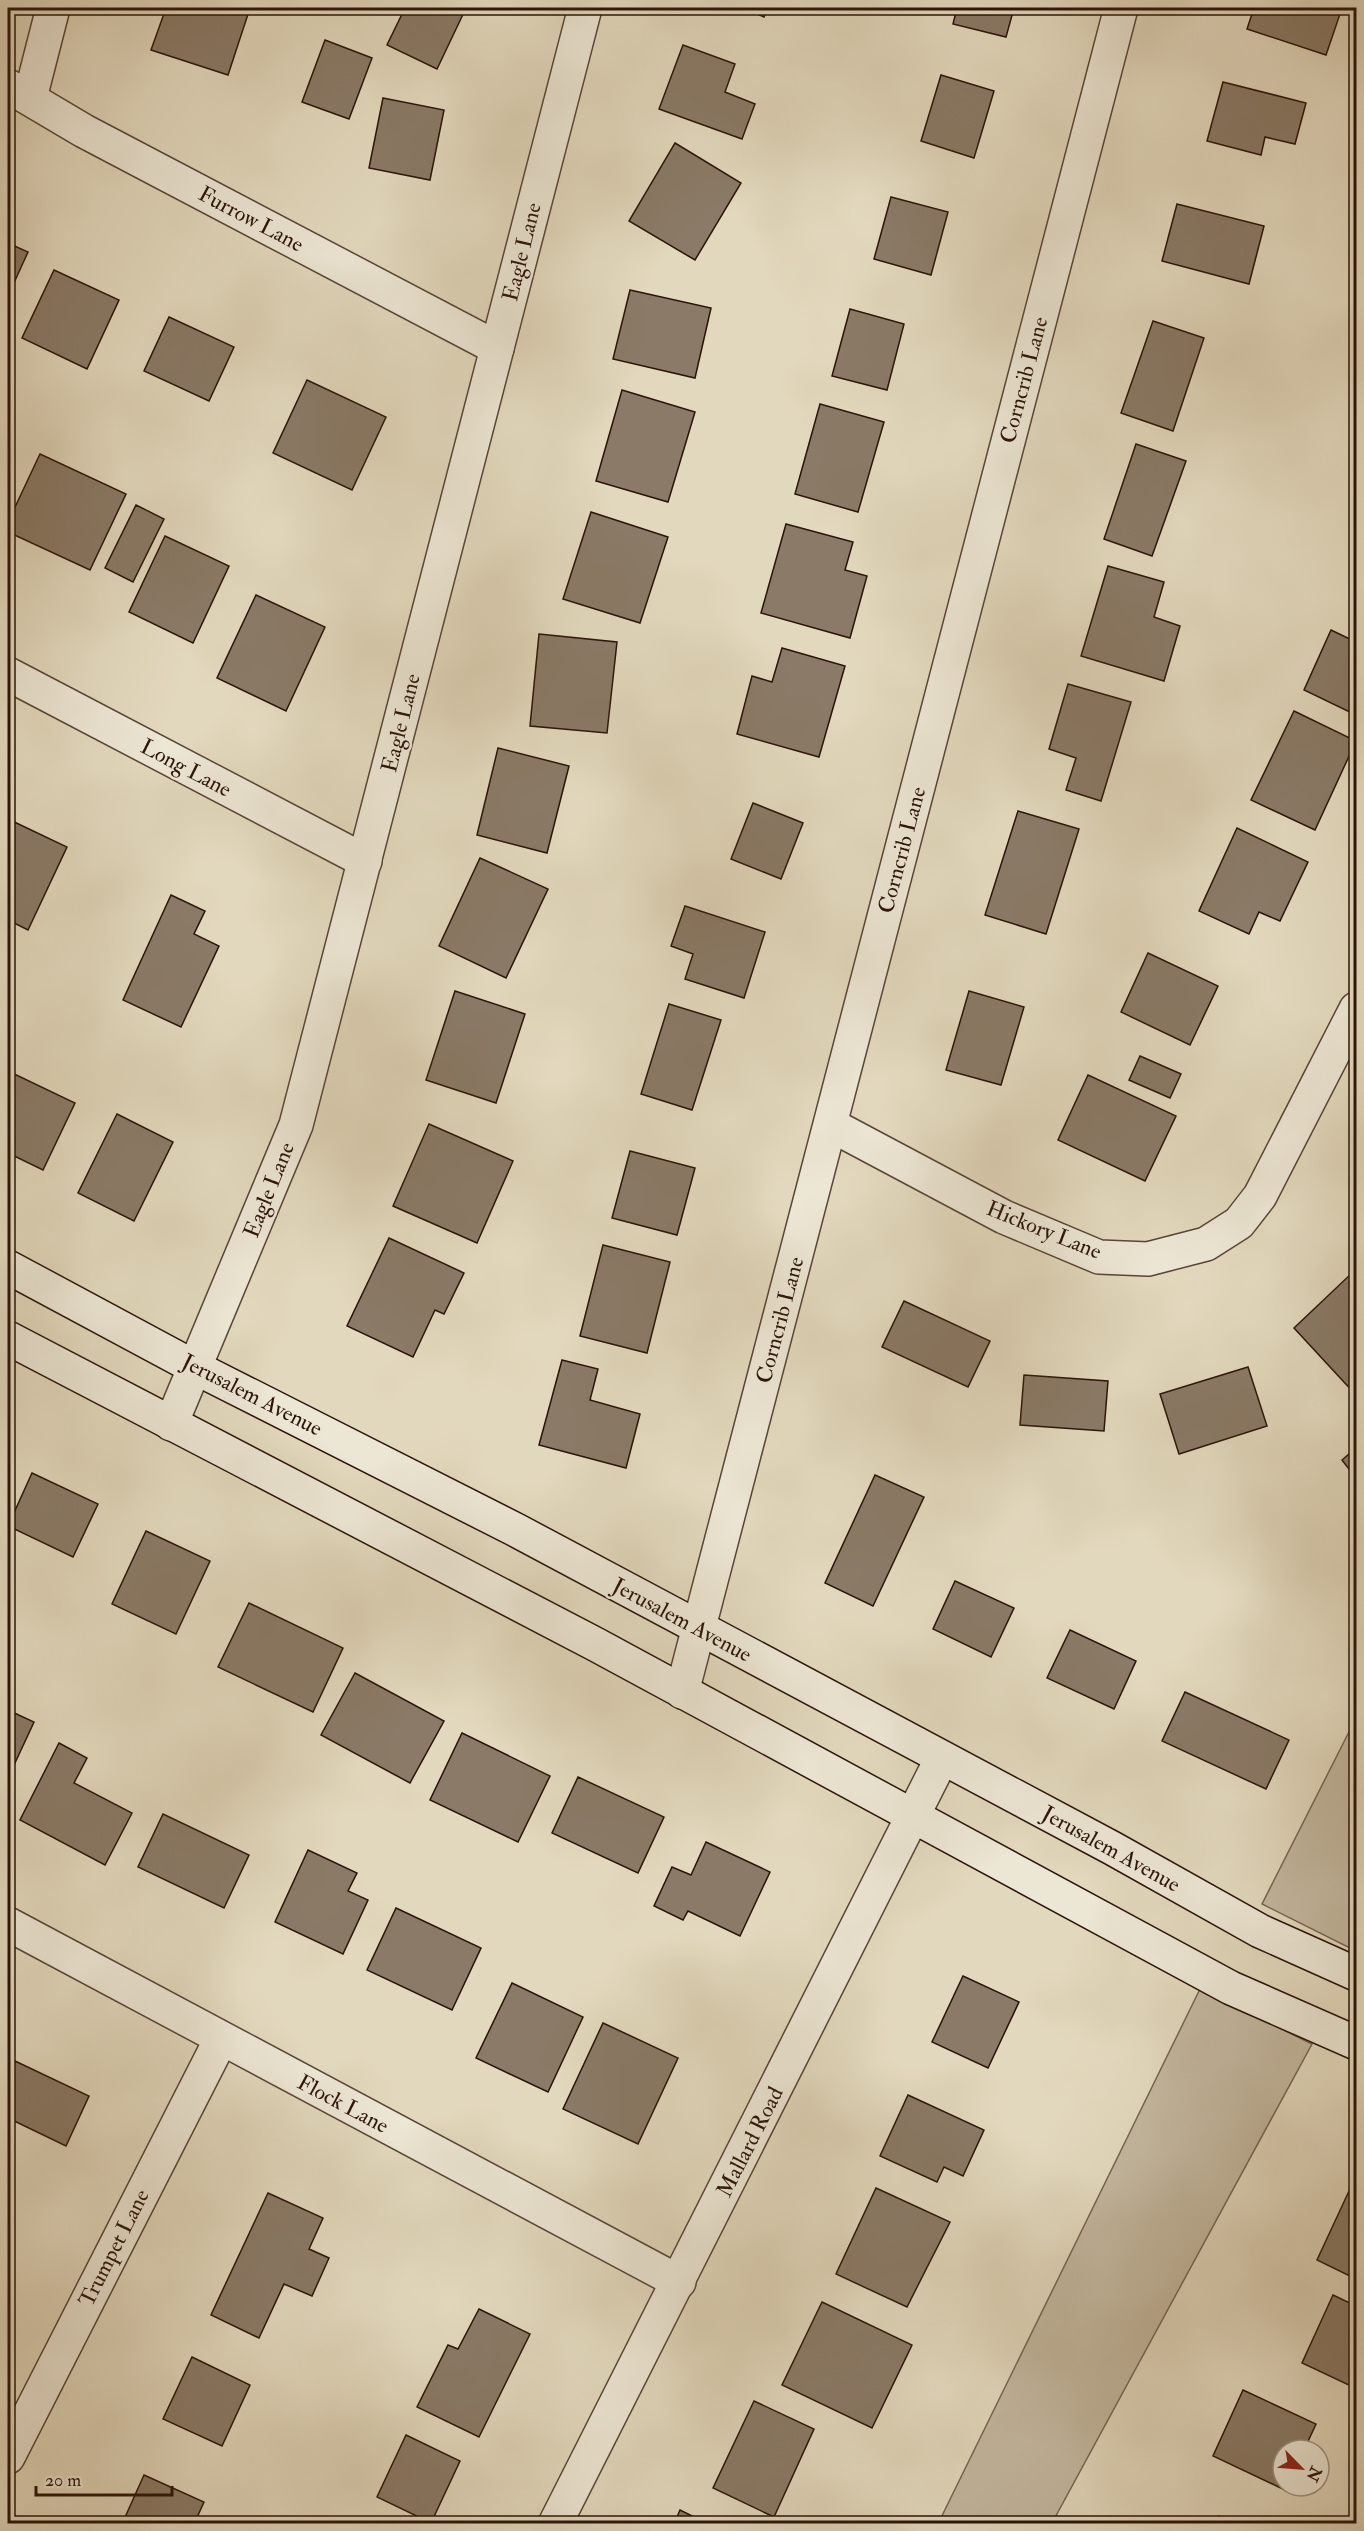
<svg xmlns="http://www.w3.org/2000/svg" width="1364" height="2531" font-family="'IM FELL Double Pica',serif">
	<style>
		.green { fill: #c3b79f; stroke: #766654; stroke-width: 1.5 }
		.building { fill: #8a7a67; stroke: #2a140a; stroke-width: 1.5 }
		.lines { fill: none; stroke-linecap: round; stroke-linejoin: round }
		.minor-casing { stroke: #584537; stroke-width: 36 }
		.secondary-casing { stroke: #2a140a; stroke-width: 36 }
		.minor { stroke: #ece6d4; stroke-width: 33 }
		.secondary { stroke: #ece6d4; stroke-width: 33 }
		.labels { text-anchor: middle; dominant-baseline: central; stroke-width: 5; stroke-linejoin: round; paint-order: stroke }
		.street-label { font-size: 22px; fill: #2a140a; stroke: #ece6d4 }
	</style>
	<rect width="100%" height="100%" fill="#e2d8bd"/>
	<filter id="stains"><feTurbulence type="fractalNoise" baseFrequency=".00333" numOctaves="4"/><feColorMatrix values="0 0 0 0 .2 0 0 0 0 .09 0 0 0 0 .02 0 0 0 .5 -.17"/></filter>
	<radialGradient id="worn" r=".72"><stop offset=".6" stop-color="#630" stop-opacity="0"/><stop offset="1" stop-color="#630" stop-opacity=".3"/></radialGradient>
	<g class="green">
		<polygon points="1356,1718 1356,1951 1262,1904"/>
		<polygon points="1200,1989 1312,2044 1052,2523 938,2524"/>
	</g>
	<g class="building">
		<polygon points="166,8 250,8 228,75 151,50"/>
		<polygon points="405,8 466,8 437,69 387,45"/>
		<polygon points="743,8 768,8 764,17"/>
		<polygon points="957,8 1014,8 1006,37 953,24"/>
		<polygon points="1254,8 1342,8 1326,55 1247,29"/>
		<polygon points="325,40 372,58 349,119 302,102"/>
		<polygon points="683,45 735,64 725,92 755,104 742,139 659,109"/>
		<polygon points="941,75 994,91 974,158 921,141"/>
		<polygon points="1223,82 1306,103 1295,144 1265,137 1261,155 1207,141"/>
		<polygon points="383,98 444,110 430,180 369,168"/>
		<polygon points="675,143 741,183 695,260 629,221"/>
		<polygon points="891,197 948,212 931,275 874,259"/>
		<polygon points="1177,204 1264,226 1249,284 1162,261"/>
		<polygon points="8,243 28,252 8,296"/>
		<polygon points="54,270 119,300 87,369 22,338"/>
		<polygon points="630,290 711,308 695,378 613,359"/>
		<polygon points="850,309 904,324 887,390 832,376"/>
		<polygon points="169,317 234,347 209,401 144,371"/>
		<polygon points="1153,321 1204,338 1173,431 1121,413"/>
		<polygon points="307,380 386,417 352,490 273,453"/>
		<polygon points="622,390 695,412 668,502 596,481"/>
		<polygon points="820,404 884,422 858,512 795,494"/>
		<polygon points="1136,444 1186,461 1152,556 1104,539"/>
		<polygon points="40,454 126,494 90,570 8,532 8,522"/>
		<polygon points="136,505 164,519 133,582 105,568"/>
		<polygon points="591,512 668,537 640,623 563,599"/>
		<polygon points="786,524 853,542 845,570 867,576 850,638 761,613"/>
		<polygon points="165,536 229,566 193,643 129,612"/>
		<polygon points="1108,566 1164,582 1154,617 1180,626 1164,681 1081,656"/>
		<polygon points="256,595 325,627 286,711 217,678"/>
		<polygon points="1331,630 1356,642 1356,715 1304,690"/>
		<polygon points="539,634 617,642 607,733 530,726"/>
		<polygon points="782,648 845,666 819,757 737,734 752,676 772,682"/>
		<polygon points="1068,684 1131,702 1101,801 1066,790 1076,758 1049,749"/>
		<polygon points="1294,711 1356,741 1315,830 1251,800"/>
		<polygon points="498,748 569,766 547,853 477,835"/>
		<polygon points="753,803 803,823 781,879 731,859"/>
		<polygon points="1018,811 1079,829 1046,934 985,915"/>
		<polygon points="8,819 67,847 28,930 8,920"/>
		<polygon points="1237,828 1308,862 1280,921 1259,912 1249,934 1199,911"/>
		<polygon points="480,858 548,889 506,978 439,946"/>
		<polygon points="171,895 205,911 194,934 219,946 181,1027 123,1000"/>
		<polygon points="685,906 765,932 744,998 685,979 693,954 671,946"/>
		<polygon points="1148,953 1218,986 1190,1045 1121,1012"/>
		<polygon points="455,991 525,1014 496,1103 426,1080"/>
		<polygon points="969,991 1024,1007 1001,1085 946,1070"/>
		<polygon points="669,1004 721,1020 692,1110 641,1094"/>
		<polygon points="1140,1056 1181,1074 1170,1098 1129,1080"/>
		<polygon points="8,1071 75,1103 43,1170 8,1153"/>
		<polygon points="1088,1075 1176,1116 1145,1181 1058,1140"/>
		<polygon points="117,1114 173,1142 134,1221 78,1193"/>
		<polygon points="429,1124 513,1161 477,1243 393,1206"/>
		<polygon points="630,1151 695,1168 677,1235 612,1218"/>
		<polygon points="389,1238 464,1273 444,1314 435,1310 413,1357 347,1326"/>
		<polygon points="603,1245 670,1262 647,1353 580,1336"/>
		<polygon points="1353,1272 1356,1276 1356,1395 1294,1328"/>
		<polygon points="904,1301 990,1341 968,1387 882,1347"/>
		<polygon points="562,1360 598,1369 590,1400 640,1414 626,1468 539,1445"/>
		<polygon points="1248,1367 1267,1426 1179,1454 1160,1394"/>
		<polygon points="1024,1375 1108,1381 1104,1431 1020,1425"/>
		<polygon points="1356,1448 1356,1478 1342,1460"/>
		<polygon points="32,1473 98,1504 73,1557 8,1526"/>
		<polygon points="875,1475 924,1497 873,1606 825,1583"/>
		<polygon points="146,1531 210,1561 176,1634 112,1604"/>
		<polygon points="955,1581 1014,1608 991,1657 933,1629"/>
		<polygon points="249,1603 343,1648 313,1712 218,1667"/>
		<polygon points="1070,1630 1136,1661 1114,1709 1047,1678"/>
		<polygon points="355,1673 444,1721 410,1783 321,1735"/>
		<polygon points="1185,1692 1289,1740 1266,1789 1162,1741"/>
		<polygon points="8,1710 34,1722 8,1778"/>
		<polygon points="462,1733 550,1776 518,1842 430,1800"/>
		<polygon points="59,1743 87,1758 74,1783 132,1813 105,1865 20,1820"/>
		<polygon points="578,1777 664,1817 638,1873 552,1833"/>
		<polygon points="163,1814 249,1855 224,1908 138,1867"/>
		<polygon points="706,1842 770,1872 740,1936 688,1911 683,1920 654,1906 672,1867 691,1875"/>
		<polygon points="308,1850 357,1873 348,1891 368,1900 343,1954 275,1922"/>
		<polygon points="396,1908 481,1948 452,2010 367,1970"/>
		<polygon points="963,1976 1019,2002 988,2068 932,2042"/>
		<polygon points="512,1983 583,2017 548,2092 476,2058"/>
		<polygon points="603,2023 678,2058 638,2144 563,2109"/>
		<polygon points="15,2061 89,2096 66,2146 8,2118 8,2078"/>
		<polygon points="908,2095 984,2130 963,2176 944,2167 937,2182 880,2156"/>
		<polygon points="1356,2176 1356,2279 1317,2260"/>
		<polygon points="876,2188 950,2222 907,2307 836,2274"/>
		<polygon points="268,2193 323,2218 309,2249 329,2258 312,2296 284,2284 259,2338 211,2315"/>
		<polygon points="1333,2295 1356,2306 1356,2380 1353,2387 1302,2363"/>
		<polygon points="822,2302 912,2345 872,2428 782,2385"/>
		<polygon points="479,2309 530,2334 479,2437 417,2407 448,2345 458,2349"/>
		<polygon points="192,2357 250,2385 222,2446 163,2419"/>
		<polygon points="1243,2390 1316,2424 1304,2450 1283,2450 1283,2486 1287,2486 1285,2490 1213,2456"/>
		<polygon points="754,2401 814,2429 774,2517 713,2488"/>
		<polygon points="406,2435 460,2461 431,2523 377,2497"/>
		<polygon points="144,2475 204,2502 194,2524 122,2524"/>
		<polygon points="680,2510 708,2524 674,2524"/>
		<polygon points="1219,2516 1234,2524 1215,2524"/>
	</g>
	<g class="lines">
		<defs>
			<g id="minor">
				<polyline points="8,86 84,131 497,348"/>
				<polyline points="30,98 53,8"/>
				<polyline points="8,674 365,861"/>
				<polyline points="831,1125 1004,1217 1099,1257 1148,1259 1206,1244 1239,1223 1260,1196 1356,1009"/>
				<polyline points="171,1424 296,1125 585,8"/>
				<polyline points="682,1692 1121,8"/>
				<polyline points="8,1924 679,2282"/>
				<polyline points="8,2457 221,2039"/>
				<polyline points="555,2524 942,1758"/>
			</g>
			<g id="secondary">
				<polyline points="8,1267 196,1368 516,1530 1112,1848 1260,1931 1356,1974"/>
				<polyline points="8,1338 595,1644 1231,1988 1356,2043"/>
			</g>
		</defs>
		<use href="#minor" class="minor-casing"/>
		<use href="#secondary" class="secondary-casing"/>
		<use href="#minor" class="minor"/>
		<use href="#secondary" class="secondary"/>
	</g>
	<g class="labels">
		<g class="street-label">
			<text transform="translate(251 219) rotate(28)">Furrow Lane</text>
			<text transform="translate(522 252) rotate(-76)">Eagle Lane</text>
			<text transform="translate(1024 380) rotate(-75)">Corncrib Lane</text>
			<text transform="translate(401 723) rotate(-76)">Eagle Lane</text>
			<text transform="translate(186 768) rotate(28)">Long Lane</text>
			<text transform="translate(902 850) rotate(-75)">Corncrib Lane</text>
			<text transform="translate(269 1190) rotate(-68)">Eagle Lane</text>
			<text transform="translate(1044 1230) rotate(22)">Hickory Lane</text>
			<text transform="translate(780 1320) rotate(-75)">Corncrib Lane</text>
			<text transform="translate(252 1395) rotate(27)">Jerusalem Avenue</text>
			<text transform="translate(682 1620) rotate(28)">Jerusalem Avenue</text>
			<text transform="translate(1111 1849) rotate(29)">Jerusalem Avenue</text>
			<text transform="translate(343 2104) rotate(28)">Flock Lane</text>
			<text transform="translate(750 2142) rotate(-63)">Mallard Road</text>
			<text transform="translate(114 2248) rotate(-63)">Trumpet Lane</text>
		</g>
	</g>
	<rect width="1364" height="2531" fill="none" stroke="#e2d8bd" stroke-width="30"/>
	<rect x="9" y="9" width="1346" height="2513" fill="none" stroke="#2a140a" stroke-width="3"/>
	<rect x="15" y="15" width="1334" height="2501" fill="none" stroke="#2a140a" stroke-width="1.5"/>
	<g transform="translate(1301 2468) rotate(115)"><circle r="28" fill="#ece6d4" stroke="#9e9283" stroke-width="1.5"/>
	<path d="M0-4.5L10 22L0 15L-10 22Z" fill="#8f2418"/>
	<text y="-9" font-size="16" font-weight="bold" text-anchor="middle" fill="#2a140a">N</text>
	</g>
	<path d="M36 2486v9h136v-9" fill="none" stroke="#2a140a" stroke-width="3"/>
	<text x="45" y="2486" font-size="18" fill="#2a140a" stroke="#ece6d4" stroke-width="4.5" paint-order="stroke">20 m</text>
	<rect width="100%" height="100%" filter="url(#stains)"/>
	<rect width="100%" height="100%" fill="url(#worn)"/>
</svg>
